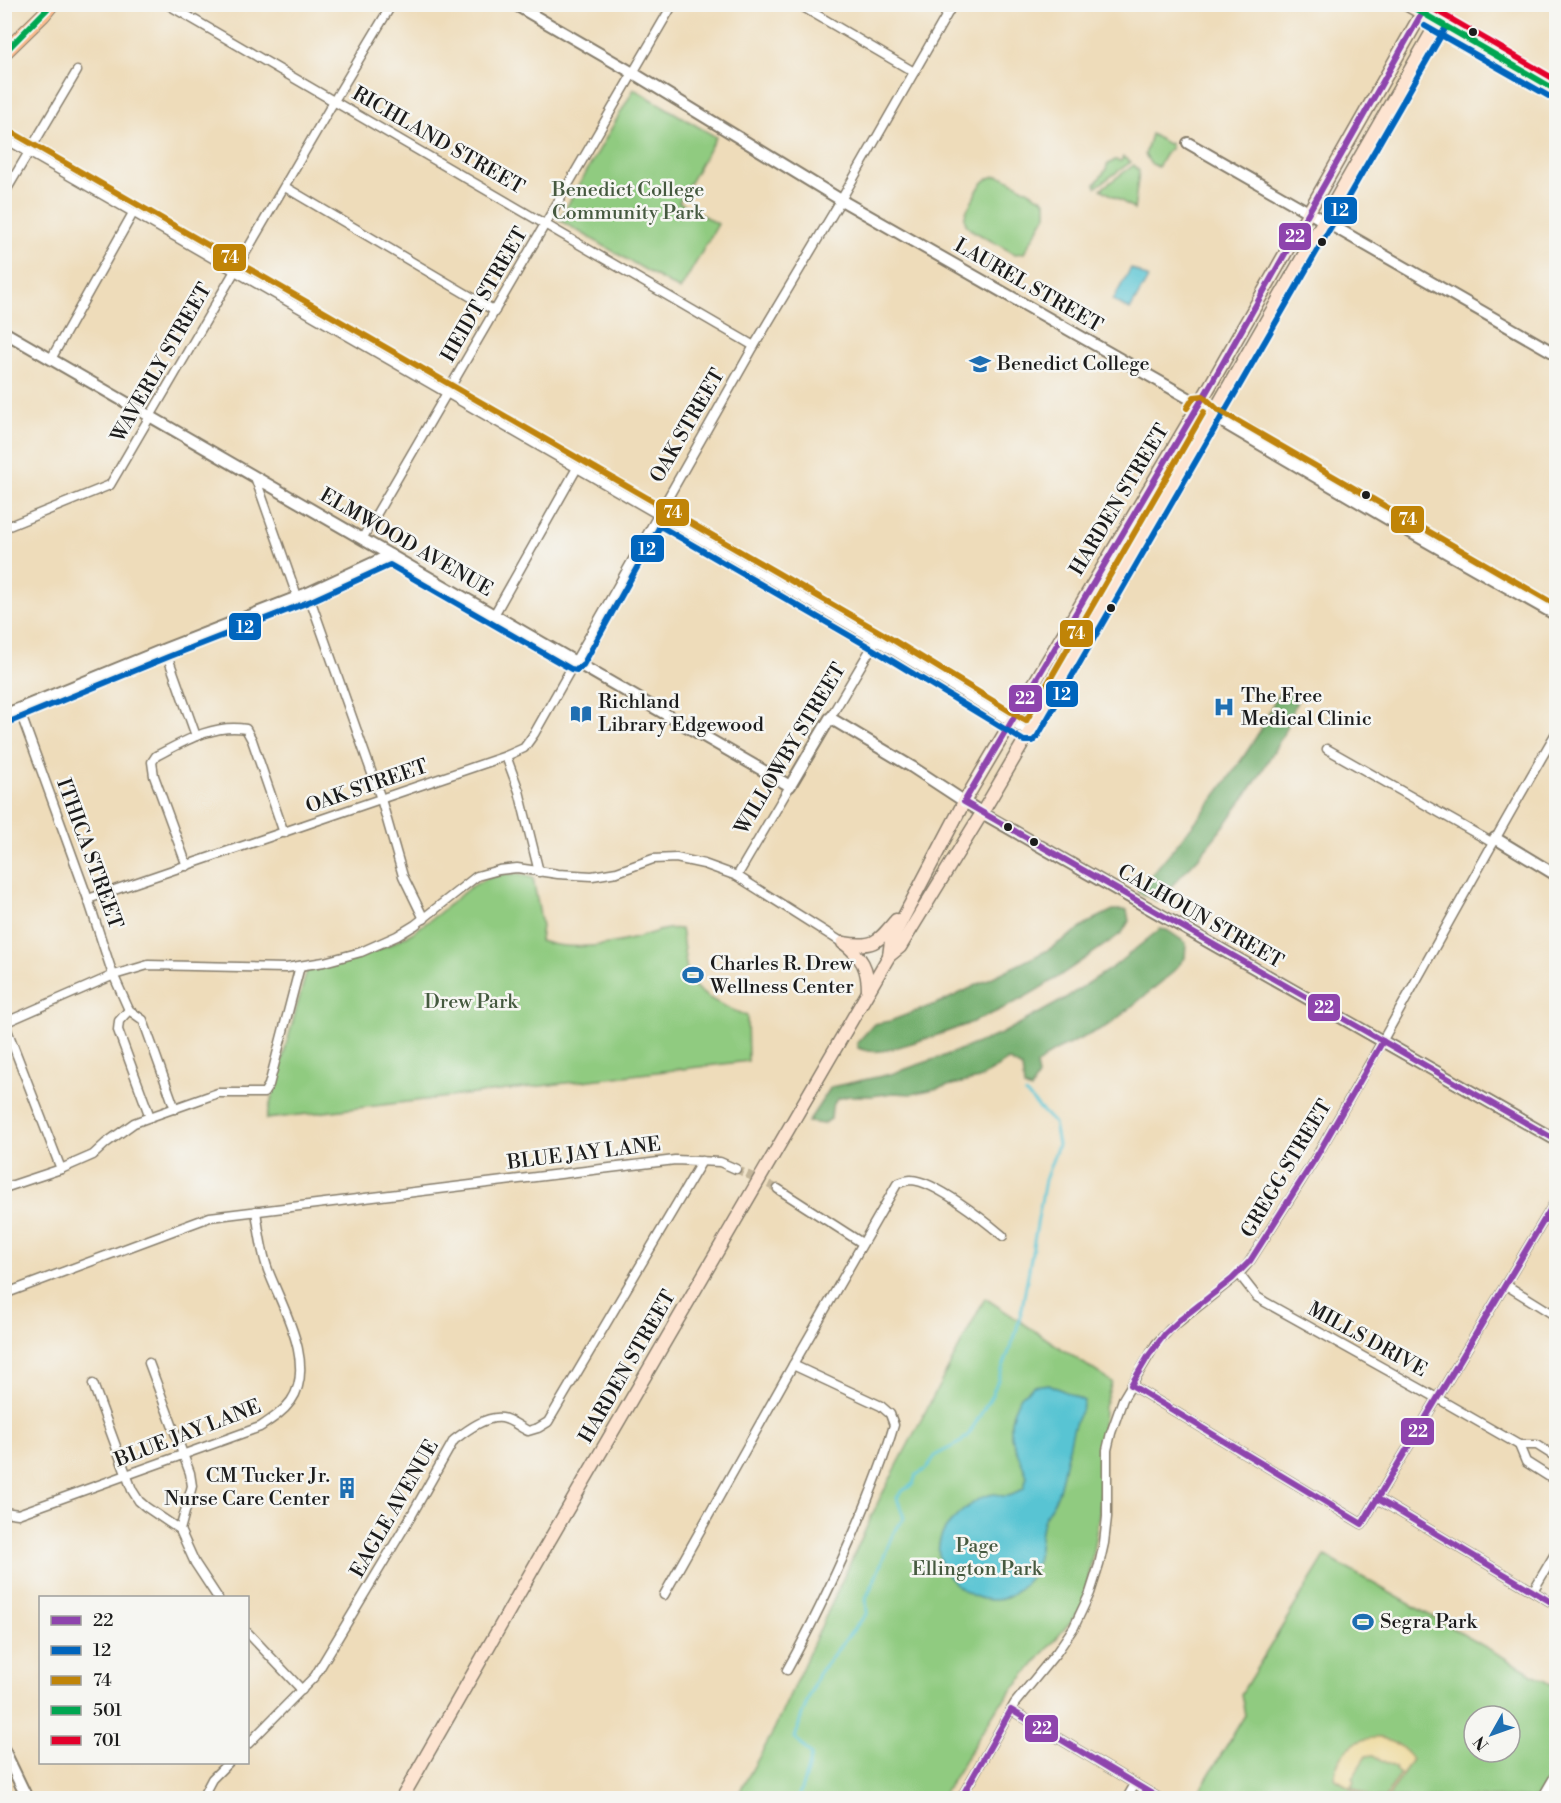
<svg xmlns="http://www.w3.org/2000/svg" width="1561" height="1803" font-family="'Libre Bodoni',serif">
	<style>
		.green { fill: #90cb80; stroke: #56744e; stroke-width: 1.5; fill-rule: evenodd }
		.forest { fill: #74af6e; stroke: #486645; stroke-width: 1.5 }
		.sand { fill: #eeda9e; stroke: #857b5d; stroke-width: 1.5 }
		.water { fill: #59c4d3; stroke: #3a7078; stroke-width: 1.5 }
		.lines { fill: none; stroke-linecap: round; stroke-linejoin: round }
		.stream { stroke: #59c4d3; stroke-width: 3 }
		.minor-tunnel { stroke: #c4b69a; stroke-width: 8; stroke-dasharray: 8 4; stroke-linecap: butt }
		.minor-casing { stroke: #857c6b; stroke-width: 11 }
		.tertiary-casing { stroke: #857c6b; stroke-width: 14 }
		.secondary-casing { stroke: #857c6b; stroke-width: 15 }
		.primary-casing { stroke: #857c6b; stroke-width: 16 }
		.minor { stroke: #fff; stroke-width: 8 }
		.tertiary { stroke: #fff; stroke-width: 10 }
		.secondary { stroke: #fde4d1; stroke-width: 12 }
		.primary { stroke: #fbbb8d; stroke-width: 14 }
		.bus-1-casing { stroke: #f6f6f2; stroke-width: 10 }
		.bus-2-casing { stroke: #f6f6f2; stroke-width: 10 }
		.bus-3-casing { stroke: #f6f6f2; stroke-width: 10 }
		.bus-4-casing { stroke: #f6f6f2; stroke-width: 10 }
		.bus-5-casing { stroke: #f6f6f2; stroke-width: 10 }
		.bus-1 { stroke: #8e44ad; stroke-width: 6 }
		.bus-2 { stroke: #0065bd; stroke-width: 6 }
		.bus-3 { stroke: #c08407; stroke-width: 6 }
		.bus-4 { stroke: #00a651; stroke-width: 6 }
		.bus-5 { stroke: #e4002b; stroke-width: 6 }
		.bus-dot { fill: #1c1c1c; stroke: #f6f6f2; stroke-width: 2 }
		.labels { text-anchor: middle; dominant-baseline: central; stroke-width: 5; stroke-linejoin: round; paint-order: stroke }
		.street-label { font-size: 20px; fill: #1c1c1c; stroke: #f6f6f2 }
		.park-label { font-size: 20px; fill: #45593f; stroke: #f6f6f2 }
		.poi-label { font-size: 20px; fill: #1c1c1c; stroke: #f6f6f2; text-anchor: start }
		.line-badge { stroke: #f6f6f2; stroke-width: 2 }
		.badge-label { font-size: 16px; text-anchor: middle; font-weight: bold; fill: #fff }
	</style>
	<rect width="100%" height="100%" fill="#f6f6f2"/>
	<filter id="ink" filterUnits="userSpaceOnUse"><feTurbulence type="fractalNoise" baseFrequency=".0167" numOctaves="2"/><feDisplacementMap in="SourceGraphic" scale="12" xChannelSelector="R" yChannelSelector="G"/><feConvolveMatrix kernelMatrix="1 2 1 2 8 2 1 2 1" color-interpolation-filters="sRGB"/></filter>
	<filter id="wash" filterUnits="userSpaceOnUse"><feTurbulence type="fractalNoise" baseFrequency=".008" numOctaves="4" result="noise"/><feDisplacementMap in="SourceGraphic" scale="24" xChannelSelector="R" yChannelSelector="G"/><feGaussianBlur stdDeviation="1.35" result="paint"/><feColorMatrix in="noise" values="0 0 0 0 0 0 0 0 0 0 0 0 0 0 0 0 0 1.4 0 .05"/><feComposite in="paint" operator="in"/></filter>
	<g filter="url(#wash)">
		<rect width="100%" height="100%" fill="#eedcba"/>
		<g class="green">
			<polygon points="634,89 716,137 679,202 718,224 680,290 559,220"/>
			<polygon points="1151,134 1168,144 1171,143 1171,149 1168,150 1158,167 1150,163 1145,155"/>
			<polygon points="1123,157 1131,162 1096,187 1095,184 1106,170 1107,165 1115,160 1121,161"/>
			<polygon points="1134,165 1139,171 1134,211 1133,208 1101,189"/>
			<path d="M997,176L1004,177L1043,199L1046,203V215L1024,253L1015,254L975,232C969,229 963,223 965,216C965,212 969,207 971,203C977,191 982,177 997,176Z"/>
			<path d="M504,874H520L533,878L542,926L540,941C570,951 606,946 636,938C652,933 665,927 681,929C684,944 684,962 689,977C695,995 730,1009 747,1016L748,1061L266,1119L307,970L352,960L391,944L412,933L438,914L469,888L485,879Z"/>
			<polygon points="985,1298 1112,1382 1104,1407 1100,1509 1084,1606 997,1708 941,1798 736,1798 771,1736 879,1500"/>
			<path d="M1325,1556L1556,1687V1766L1537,1798H1195L1245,1715L1241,1694ZM1474,1716H1510V1752H1474Z"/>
		</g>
		<g class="forest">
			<path d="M1279,693L1299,696L1282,737L1258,778L1227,822L1199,857L1157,901L1137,892C1179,842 1225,789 1258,734C1266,720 1272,706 1279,693Z"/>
			<path d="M1113,910H1127L1129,921L1122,933C1087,957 1052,983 1014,1003C981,1020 947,1033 912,1043C893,1048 877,1056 858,1048L857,1043L874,1024L890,1021L946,1000L1048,950L1095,919Z"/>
			<polygon points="1160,929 1167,930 1186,943 1185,958 1171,974 1109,1025 1053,1052 1036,1065 1038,1076 1031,1090 1024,1087 1022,1068 1008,1060 979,1079 912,1094 893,1093 872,1096 849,1096 837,1099 832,1107 831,1119 823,1124 808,1122 831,1087 891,1074 941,1057 1001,1034 1061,1001 1113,967"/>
		</g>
		<path class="sand" d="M1381,1738C1395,1741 1404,1747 1412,1759L1388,1798H1385L1400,1774L1395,1770V1768L1373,1755L1366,1756L1352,1778L1354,1781L1351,1786L1372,1798H1367L1334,1778C1337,1753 1355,1736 1381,1738Z"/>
		<g class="water">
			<polygon points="1131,268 1148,278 1130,310 1113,300"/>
			<path d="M1049,1384L1084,1401C1083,1408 1081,1411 1078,1417C1073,1427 1071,1438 1069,1448C1064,1463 1063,1478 1058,1493C1055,1504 1044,1513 1042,1525C1038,1542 1041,1558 1032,1574C1027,1583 1015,1593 1005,1598C999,1601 990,1600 983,1599C950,1591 922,1553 950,1523C959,1513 980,1494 995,1494C998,1494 1000,1496 1003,1496C1011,1497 1018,1492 1024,1488L1027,1476L1011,1437V1421L1014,1409L1021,1396L1033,1386Z"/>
		</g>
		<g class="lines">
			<polyline class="stream" points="798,1798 807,1772 811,1755 795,1738 802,1715 818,1674 867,1613 866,1598 872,1586 893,1534 904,1518 897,1498 901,1492 913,1484 916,1475 926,1469 936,1455 961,1442 969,1434 992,1395 1015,1336 1022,1308 1045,1180 1058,1145 1054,1123 1026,1094"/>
		</g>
	</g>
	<g filter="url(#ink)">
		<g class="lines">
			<polyline class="minor-tunnel" points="736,1169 778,1189"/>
			<defs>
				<g id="minor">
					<polyline points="167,4 754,346"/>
					<polyline points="798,4 914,72"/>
					<polyline points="4,138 876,640 1029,733"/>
					<polyline points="285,187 495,311"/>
					<polyline points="4,194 77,71"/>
					<polyline points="51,359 133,213"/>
					<polyline points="255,477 297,596"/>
					<polyline points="4,528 110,485 334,101 392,4"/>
					<polyline points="362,539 673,4"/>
					<polyline points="308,593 381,799 403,876 424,919"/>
					<polyline points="494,615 577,468"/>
					<polyline points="165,649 196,736"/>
					<polyline points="19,709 88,899 112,972 129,1010 143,1020 175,1109"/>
					<polyline points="830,718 876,640"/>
					<polyline points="1327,749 1493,843"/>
					<polyline points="506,756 519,791 539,872"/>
					<path d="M187,866L154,776L152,762L156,756C183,742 214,723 246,729L252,740L284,833"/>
					<polyline points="737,876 790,786"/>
					<polyline points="88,899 506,756 524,748 534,734 754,346 841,200 953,4"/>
					<polyline points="129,1010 119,1021 118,1030 150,1117"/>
					<polyline points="4,1022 61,1169"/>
					<polyline points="4,1023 114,975 148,965 286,968 324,962 361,952 397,936 415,925 477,876 499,870 517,868 558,874 592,876 617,872 653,859 676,858 704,864 737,876 843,943"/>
					<polyline points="4,1188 61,1169 93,1155 106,1143 134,1123 150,1117 218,1093 264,1093 269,1085 300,966"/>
					<polyline points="778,1189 862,1243"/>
					<polyline points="1239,1274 1257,1297 1265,1302 1437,1398 1519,1445 1537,1445 1556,1457"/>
					<polyline points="1506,1285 1556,1316"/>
					<polyline points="4,1294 210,1217 675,1160 720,1162 736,1169"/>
					<polyline points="149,1363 190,1473 192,1486 180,1530"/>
					<polyline points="93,1384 132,1490 139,1501 146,1507 180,1530 195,1563 218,1598"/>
					<polyline points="1131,1385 1362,1524 1556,1200"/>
					<polyline points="1519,1445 1526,1462 1556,1481"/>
					<polyline points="1378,1499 1556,1605"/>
					<path d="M4,1512L18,1514L260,1427C272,1419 283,1412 291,1401C317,1364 281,1305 268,1270C261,1251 259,1231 256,1211"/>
					<polyline points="1533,1591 1556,1552"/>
					<path d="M664,1595L793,1365L897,1184C902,1182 906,1180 911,1180C935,1181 984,1220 1003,1236"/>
					<polyline points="248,1633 302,1690"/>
					<path d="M787,1670C811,1627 832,1583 852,1537C868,1500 883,1463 894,1425L890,1414L881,1406L793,1365"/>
					<polyline points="1011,1710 1159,1798"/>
					<path d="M248,1744L315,1676L410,1518L454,1440C466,1431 485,1416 502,1418C510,1419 520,1427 528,1431L538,1428L548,1422L702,1161"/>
					<polyline points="202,1798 212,1779 229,1762"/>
					<path d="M961,1798L1015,1703L1057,1652L1074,1627L1090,1593L1099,1565L1104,1543L1107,1517V1450L1111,1433L1123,1399L1156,1344L1170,1329L1239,1274L1250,1261C1272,1226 1295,1192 1316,1157C1398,1017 1474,873 1556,733"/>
					<polyline points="1127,1798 1135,1784"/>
					<polyline points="1542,1798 1556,1774"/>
				</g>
				<g id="tertiary">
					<polyline points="514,4 633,73 841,200 1199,404 1212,416 1410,532 1556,615"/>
					<polyline points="1188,143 1556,354"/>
					<polyline points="4,332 790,786 830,718 912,767 982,813 1556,1140"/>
					<polyline points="4,715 165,649 308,593 390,555"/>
					<polyline points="1495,838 1556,875"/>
					<polyline points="4,1750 27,1798"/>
				</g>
				<g id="secondary">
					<polyline points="1406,4 1556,90"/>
					<path d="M843,943C874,948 877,943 896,920"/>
					<path d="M844,943C862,958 868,967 868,991"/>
					<polyline points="889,956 891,941 964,802 1207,391 1427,4"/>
					<polyline points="402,1798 538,1560 889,956 900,947 982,813 1067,668 1448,4"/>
				</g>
				<polyline id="primary" points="4,53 43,15 52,4"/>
			</defs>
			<use href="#minor" class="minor-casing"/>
			<use href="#tertiary" class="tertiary-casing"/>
			<use href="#secondary" class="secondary-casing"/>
			<use href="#primary" class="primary-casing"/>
			<use href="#minor" class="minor"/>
			<use href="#tertiary" class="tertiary"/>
			<use href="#secondary" class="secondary"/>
			<use href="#primary" class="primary"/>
			<defs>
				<g id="bus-1">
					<polyline points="1427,4 1207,391 964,802 1556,1140"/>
					<polyline points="1383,1041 1315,1159 1250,1261 1232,1279 1181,1319 1165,1334 1149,1355 1131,1385 1362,1524 1556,1200"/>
					<polyline points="1378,1499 1556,1605"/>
					<polyline points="961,1798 1011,1710 1159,1798"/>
				</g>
				<g id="bus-2">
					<polyline points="1425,26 1552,98"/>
					<polyline points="7,723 168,657 311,601 390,565 571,669 577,670 583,665 660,526 871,648 1024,741 1033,741 1037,737 1446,27"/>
				</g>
				<g id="bus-3">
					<polyline points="8,130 880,632 1026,721 1204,412"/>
					<polyline points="1187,408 1194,397 1203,396 1217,409 1556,605"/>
				</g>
				<g id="bus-4">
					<polyline points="1407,4 1556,90"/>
					<polyline points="4,53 52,4"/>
				</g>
				<polyline id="bus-5" points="1425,4 1556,80"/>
			</defs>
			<use href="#bus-1" class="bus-1-casing"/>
			<use href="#bus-2" class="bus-2-casing"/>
			<use href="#bus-3" class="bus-3-casing"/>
			<use href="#bus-4" class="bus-4-casing"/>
			<use href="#bus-5" class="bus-5-casing"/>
			<use href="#bus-1" class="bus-1"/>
			<use href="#bus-2" class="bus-2"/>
			<use href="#bus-3" class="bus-3"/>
			<use href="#bus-4" class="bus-4"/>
			<use href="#bus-5" class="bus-5"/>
		</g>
	</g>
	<defs>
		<symbol id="university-bare" viewBox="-9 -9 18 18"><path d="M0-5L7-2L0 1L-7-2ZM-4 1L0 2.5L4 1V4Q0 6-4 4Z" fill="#1f6fb2" stroke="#f6f6f2" stroke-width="2.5" paint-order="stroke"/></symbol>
		<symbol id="hospital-bare" viewBox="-9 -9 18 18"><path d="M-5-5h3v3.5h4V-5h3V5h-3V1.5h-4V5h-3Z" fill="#1f6fb2" stroke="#f6f6f2" stroke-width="2.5" paint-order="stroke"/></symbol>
		<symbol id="library-bare" viewBox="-9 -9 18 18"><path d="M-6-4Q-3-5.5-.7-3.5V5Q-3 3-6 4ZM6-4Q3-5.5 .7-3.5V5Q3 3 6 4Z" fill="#1f6fb2" stroke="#f6f6f2" stroke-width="2.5" paint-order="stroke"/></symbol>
		<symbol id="stadium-bare" viewBox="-9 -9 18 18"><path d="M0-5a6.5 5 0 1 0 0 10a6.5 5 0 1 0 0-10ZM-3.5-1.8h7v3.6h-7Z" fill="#1f6fb2" stroke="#f6f6f2" stroke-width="2.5" paint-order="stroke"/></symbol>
		<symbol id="building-bare" viewBox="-9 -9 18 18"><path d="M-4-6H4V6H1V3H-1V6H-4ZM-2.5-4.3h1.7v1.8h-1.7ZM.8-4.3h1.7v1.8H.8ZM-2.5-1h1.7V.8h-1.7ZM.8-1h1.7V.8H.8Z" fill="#1f6fb2" stroke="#f6f6f2" stroke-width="2.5" paint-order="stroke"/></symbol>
	</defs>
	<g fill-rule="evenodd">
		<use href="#university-bare" x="965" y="349" width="30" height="30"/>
		<use href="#hospital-bare" x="1209" y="692" width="30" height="30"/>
		<use href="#library-bare" x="566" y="699" width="30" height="30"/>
		<use href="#stadium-bare" x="678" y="960" width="30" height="30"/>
		<use href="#building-bare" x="332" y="1473" width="30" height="30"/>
		<use href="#stadium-bare" x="1348" y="1607" width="30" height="30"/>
	</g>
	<g class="bus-dot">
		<circle cx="1473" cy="32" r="5"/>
		<circle cx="1322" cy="242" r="5"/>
		<circle cx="1366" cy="495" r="5"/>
		<circle cx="1111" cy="608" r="5"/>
		<circle cx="1008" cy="827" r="5"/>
		<circle cx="1034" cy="842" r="5"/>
	</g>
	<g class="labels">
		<g class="street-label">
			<text transform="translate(438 141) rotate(30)">RICHLAND STREET</text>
			<text transform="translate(1028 286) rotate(30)">LAUREL STREET</text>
			<text transform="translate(485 295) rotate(-60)">HEIDT STREET</text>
			<text transform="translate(162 363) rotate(-60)">WAVERLY STREET</text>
			<text transform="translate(688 426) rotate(-60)">OAK STREET</text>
			<text transform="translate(1120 500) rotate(-59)">HARDEN STREET</text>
			<text transform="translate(406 543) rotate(30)">ELMWOOD AVENUE</text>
			<text transform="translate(791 749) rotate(-59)">WILLOWBY STREET</text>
			<text transform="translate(367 787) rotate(-19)">OAK STREET</text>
			<text transform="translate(89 854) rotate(70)">ITHICA STREET</text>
			<text transform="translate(1200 917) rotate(30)">CALHOUN STREET</text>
			<text transform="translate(584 1154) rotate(-7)">BLUE JAY LANE</text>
			<text transform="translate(1287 1169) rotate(-59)">GREGG STREET</text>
			<text transform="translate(1367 1340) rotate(29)">MILLS DRIVE</text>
			<text transform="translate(628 1367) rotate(-60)">HARDEN STREET</text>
			<text transform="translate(188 1434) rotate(-21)">BLUE JAY LANE</text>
			<text transform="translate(395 1509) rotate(-60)">EAGLE AVENUE</text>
		</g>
		<g class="park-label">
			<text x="628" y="190">Benedict College<tspan x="628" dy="23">Community Park</tspan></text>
			<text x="471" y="1002">Drew Park</text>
			<text x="977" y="1546">Page<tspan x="977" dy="23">Ellington Park</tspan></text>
		</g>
		<g class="poi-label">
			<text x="997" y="364">Benedict College</text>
			<text x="1241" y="696">The Free<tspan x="1241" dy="23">Medical Clinic</tspan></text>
			<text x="598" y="702">Richland<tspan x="598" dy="23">Library Edgewood</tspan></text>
			<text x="710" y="964">Charles R. Drew<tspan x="710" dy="23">Wellness Center</tspan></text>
			<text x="330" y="1476" text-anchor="end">CM Tucker Jr.<tspan x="330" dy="23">Nurse Care Center</tspan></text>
			<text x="1380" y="1622">Segra Park</text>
		</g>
	</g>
	<g class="line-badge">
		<rect x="1323" y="196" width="35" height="29" rx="6" fill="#0065bd"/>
		<rect x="1278" y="222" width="34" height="29" rx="6" fill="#8e44ad"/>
		<rect x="212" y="243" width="35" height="29" rx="6" fill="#c08407"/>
		<rect x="655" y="498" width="35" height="29" rx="6" fill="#c08407"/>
		<rect x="1390" y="505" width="35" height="29" rx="6" fill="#c08407"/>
		<rect x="630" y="534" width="35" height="29" rx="6" fill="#0065bd"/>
		<rect x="228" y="612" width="34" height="29" rx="6" fill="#0065bd"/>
		<rect x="1059" y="619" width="35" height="29" rx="6" fill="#c08407"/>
		<rect x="1045" y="680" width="34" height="28" rx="6" fill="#0065bd"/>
		<rect x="1008" y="684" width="35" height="29" rx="6" fill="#8e44ad"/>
		<rect x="1307" y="993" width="34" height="29" rx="6" fill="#8e44ad"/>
		<rect x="1400" y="1417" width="35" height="29" rx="6" fill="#8e44ad"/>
		<rect x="1024" y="1714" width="35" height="29" rx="6" fill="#8e44ad"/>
	</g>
	<g class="badge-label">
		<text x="1340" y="216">12</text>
		<text x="1295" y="242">22</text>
		<text x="230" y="263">74</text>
		<text x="673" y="518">74</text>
		<text x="1408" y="525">74</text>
		<text x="647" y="555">12</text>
		<text x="245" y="633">12</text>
		<text x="1076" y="639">74</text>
		<text x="1062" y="700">12</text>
		<text x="1025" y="704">22</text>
		<text x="1324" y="1013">22</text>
		<text x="1418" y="1437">22</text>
		<text x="1042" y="1734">22</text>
	</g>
	<rect width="1561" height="1803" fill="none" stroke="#f6f6f2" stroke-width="24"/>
	<rect x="39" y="1596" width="210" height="168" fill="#f6f6f2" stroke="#9f9f9c" stroke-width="1.5"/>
	<rect x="51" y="1616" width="30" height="9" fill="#8e44ad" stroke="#9f9f9c" stroke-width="1.5"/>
	<text x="93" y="1626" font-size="18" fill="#1c1c1c">22</text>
	<rect x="51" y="1646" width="30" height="9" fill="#0065bd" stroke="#9f9f9c" stroke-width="1.5"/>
	<text x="93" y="1656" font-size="18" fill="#1c1c1c">12</text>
	<rect x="51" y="1676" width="30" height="9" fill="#c08407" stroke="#9f9f9c" stroke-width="1.5"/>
	<text x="93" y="1686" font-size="18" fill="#1c1c1c">74</text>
	<rect x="51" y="1706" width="30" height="9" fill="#00a651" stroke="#9f9f9c" stroke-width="1.5"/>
	<text x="93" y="1716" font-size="18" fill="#1c1c1c">501</text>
	<rect x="51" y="1736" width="30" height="9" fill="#e4002b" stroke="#9f9f9c" stroke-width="1.5"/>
	<text x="93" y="1746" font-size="18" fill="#1c1c1c">701</text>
	<g transform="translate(1492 1734) rotate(230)"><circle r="28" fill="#f6f6f2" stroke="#9f9f9c" stroke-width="1.5"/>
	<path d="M0-4.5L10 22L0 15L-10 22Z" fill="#1f6fb2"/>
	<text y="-9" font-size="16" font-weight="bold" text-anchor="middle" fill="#1c1c1c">N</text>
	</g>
</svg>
